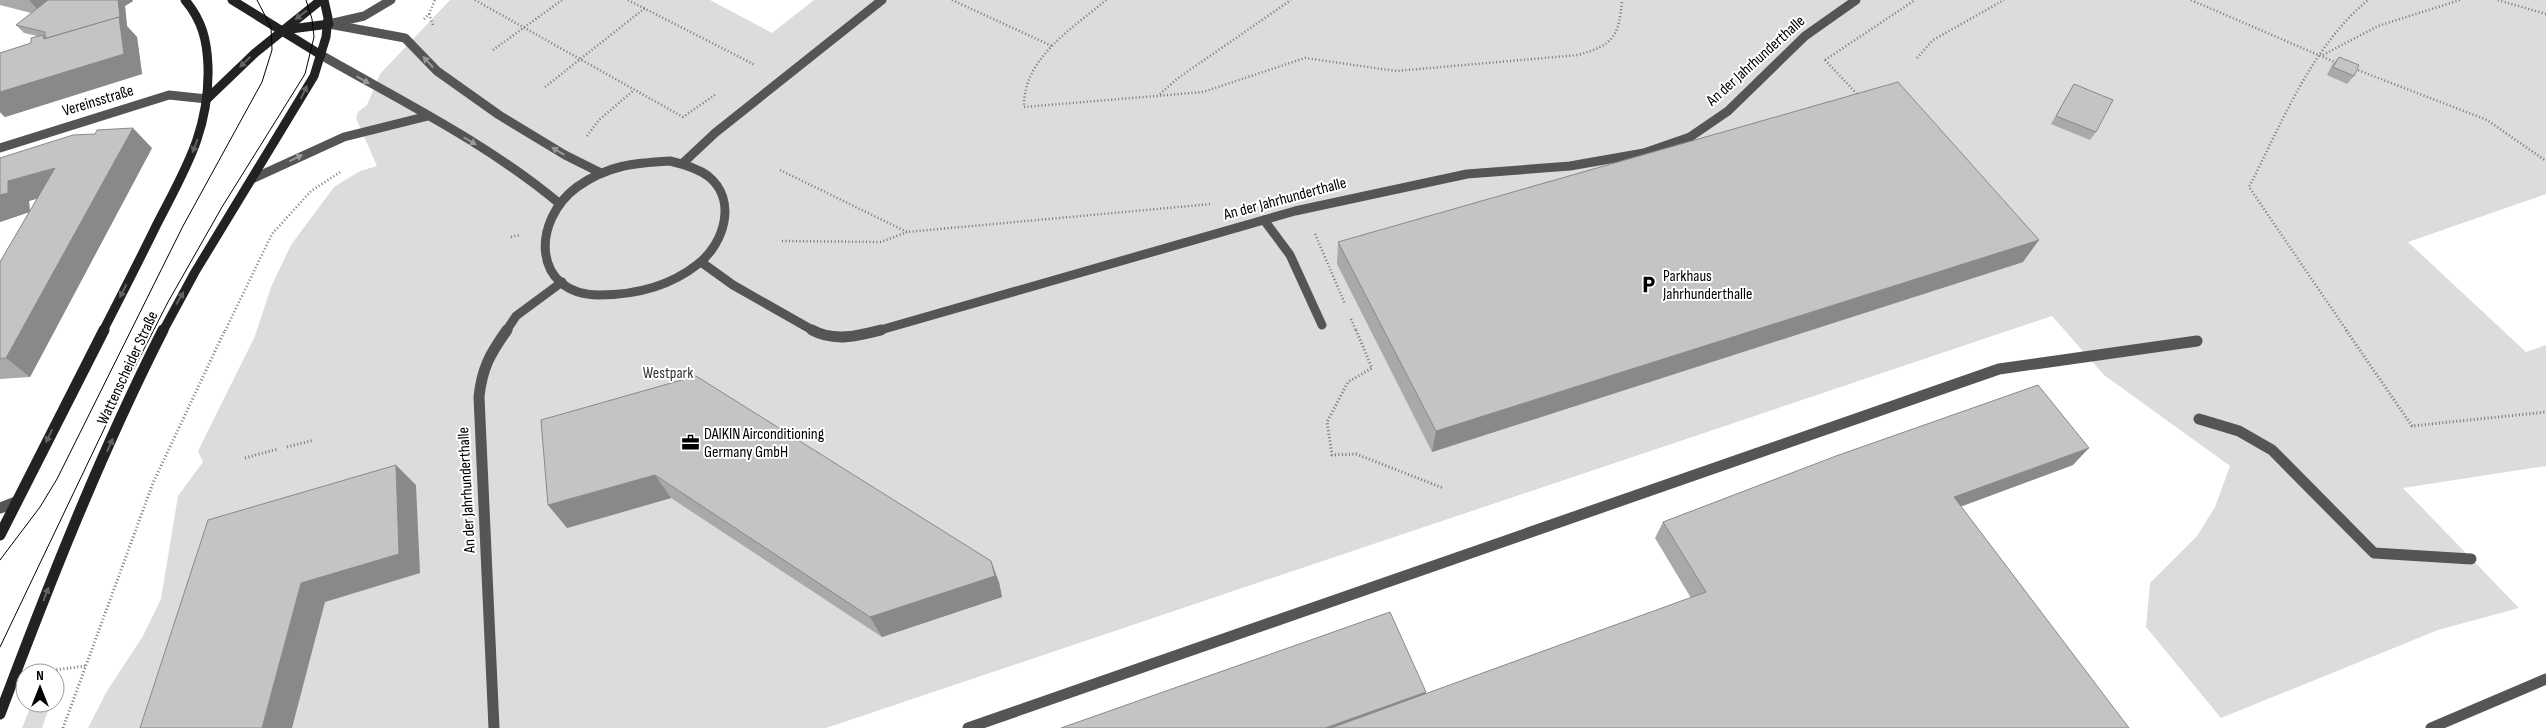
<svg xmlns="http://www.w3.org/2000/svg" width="2546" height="728" font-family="'Sofia Sans Condensed',sans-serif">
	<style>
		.green { fill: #dcdcdc }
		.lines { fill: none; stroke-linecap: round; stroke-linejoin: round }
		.path-far1 { stroke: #777; stroke-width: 2.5; stroke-dasharray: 1 2.5; stroke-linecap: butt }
		.path { stroke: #777; stroke-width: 3; stroke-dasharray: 1 2.5; stroke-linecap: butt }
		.service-far1 { stroke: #555; stroke-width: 9 }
		.service { stroke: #555; stroke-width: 11 }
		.minor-far1 { stroke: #555; stroke-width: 9 }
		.minor { stroke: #555; stroke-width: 11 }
		.tertiary { stroke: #555; stroke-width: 9 }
		.secondary-far1 { stroke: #222; stroke-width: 9 }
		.secondary { stroke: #222; stroke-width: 11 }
		.tram { stroke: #000; stroke-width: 1 }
		.wall { fill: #a9a9a9; fill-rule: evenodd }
		.shaded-wall { fill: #898989 }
		.building { fill: #c4c4c4; stroke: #898989 }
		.oneway { fill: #646464 }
		.oneway2 { fill: #999 }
		.labels { text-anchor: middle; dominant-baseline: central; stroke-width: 4; stroke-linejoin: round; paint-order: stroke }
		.street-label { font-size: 16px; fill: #000; stroke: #fff }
		.poi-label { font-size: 16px; fill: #000; stroke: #fff; text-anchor: start }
		.park-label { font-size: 16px; fill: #333; stroke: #fff }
	</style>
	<rect width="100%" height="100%" fill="#fff"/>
	<g class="green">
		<polygon points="450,0 710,0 772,33 814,0 2546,0 2546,194 2408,242 2526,352 2546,345 2546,466 2403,488 2519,608 2438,630 2221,718 2146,627 2150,583 2197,536 2215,507 2230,466 2104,375 2052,316 826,728 88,728 107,691 143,636 161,599 178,496 203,462 198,451 255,336 271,287 291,245 334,187 360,171 377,166 356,118 358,112 367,105 380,74"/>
		<polygon points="32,703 51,703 42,728 22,728"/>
	</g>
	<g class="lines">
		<g class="path-far1">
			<polyline points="475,0 683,117 716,94"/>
			<polyline points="628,0 755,65"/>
			<polyline points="952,0 1052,46"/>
			<path d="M1106,0C1072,29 1023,58 1024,107L1203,92L1305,58L1396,71L1578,55C1614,45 1619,36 1622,0"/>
			<polyline points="2191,0 2337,63"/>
			<polyline points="2498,0 2546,14"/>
			<polyline points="429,14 433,25"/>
			<polyline points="424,19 429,14 435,0"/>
			<polyline points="493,50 562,0"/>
			<polyline points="2323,55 2378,26 2460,0"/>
			<polyline points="1917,58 1933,40 2004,0"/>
			<polyline points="1825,60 1915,0"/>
			<polyline points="1825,60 1858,95"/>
			<polyline points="2355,69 2487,120 2546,161"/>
			<polyline points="545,87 645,8"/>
			<polyline points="1160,94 1178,78 1291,0"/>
			<polyline points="587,136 599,120 634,90"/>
			<polyline points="780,170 907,232 1211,204"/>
			<polyline points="1315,234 1345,304"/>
			<polyline points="511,237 520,235"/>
			<polyline points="782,241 881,242 907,232"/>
			<polyline points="1351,319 1356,331"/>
			<polyline points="225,331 272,234 311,191 342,171"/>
			<path d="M2347,331L2249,187C2282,123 2311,47 2368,0"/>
		</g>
		<g class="path">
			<polyline points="1356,330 1372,368 1348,382 1327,422 1332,455 1356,454 1443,488"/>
			<polyline points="2346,330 2412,426 2546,412"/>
			<polyline points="287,447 314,440"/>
			<polyline points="245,458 278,449"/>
			<polyline points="46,671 86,666"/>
			<polyline points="63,728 153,483 225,330"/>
		</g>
		<g class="service-far1">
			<polyline points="329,24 405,38 437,71 499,115 565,155 601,173"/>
			<path d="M321,55C403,102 487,143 560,204"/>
			<path d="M670,161C683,164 697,168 708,176C738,200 724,244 698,264C669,287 634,295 599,295C531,294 532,220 577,187C608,165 634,163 670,161Z"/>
			<polyline points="683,163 715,133 882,0"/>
			<polyline points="252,179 344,137 428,116"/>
			<polyline points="1264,220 1290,255 1322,325"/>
			<polyline points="701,262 733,285 814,331"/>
			<polyline points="506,331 516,316 562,282"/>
			<polyline points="877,331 1295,211 1467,174 1570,166 1644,153 1690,137 1728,111 1805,36 1856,0"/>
		</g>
		<g class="service">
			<path d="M812,330C834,342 858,336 881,330"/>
			<polyline points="2199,419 2239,431 2272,450 2374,553 2471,559"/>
			<path d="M494,728L479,397C482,368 490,354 507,330"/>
			<polyline points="968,728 1999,369 2197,341"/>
			<polyline points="2431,728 2546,679"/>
		</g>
		<polyline class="minor-far1" points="0,148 169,95 207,99"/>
		<polyline class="minor" points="0,508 16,502"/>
		<polyline class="tertiary" points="329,24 364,16 391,0"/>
		<g class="secondary-far1">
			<polyline points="232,0 321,55"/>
			<polyline points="283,30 329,24"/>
			<polyline points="207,99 255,53 321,0"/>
			<path d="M103,331C121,296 139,261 156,226C184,171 210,131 208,66C207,40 202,20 185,0"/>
			<polyline points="163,331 195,272 314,76 326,37 328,18 324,0"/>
		</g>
		<g class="secondary">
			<polyline points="0,535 104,330"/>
			<path d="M0,714C49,584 100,454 163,330"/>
		</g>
		<g class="tram">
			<polyline points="0,560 40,507 57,479 183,226 262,82 272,50 271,27 257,0"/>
			<polyline points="0,647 116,404 168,302 222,207 305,74 314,37 312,19 306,0"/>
		</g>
	</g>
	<g class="wall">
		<polygon points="0,0 132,0 133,1 125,6 127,26 137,37 142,74 5,117 0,112 0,53 31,43 37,36 24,33 16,25 31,13 0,5"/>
		<polygon points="2339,57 2354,76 2347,84 2327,75 2332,65"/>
		<polygon points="2074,84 2096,132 2090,140 2051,124"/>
		<path d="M152,148L30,377L0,379V262L29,212L0,222V158ZM37,198L30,212L29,201Z"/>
		<polygon points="1338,242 2023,262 1432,452 1337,264"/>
		<polygon points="541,420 999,582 1002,597 882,637 671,498 567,528"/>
		<polygon points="2073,465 1961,506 1426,694 1691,598 1655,538 1663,522"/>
	</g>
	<g class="shaded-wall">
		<polygon points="29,0 65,0 45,17"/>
		<polygon points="118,0 132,0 133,1 125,6 127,26 137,37 142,74 5,117 0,112 0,92 44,39 43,35 49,41 119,17"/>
		<polygon points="133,128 152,148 30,377 6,358"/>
		<polygon points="55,168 76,188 29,201 30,212 0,222 0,195 8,181"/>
		<polygon points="2039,240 2023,262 1432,452 1436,431"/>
		<polygon points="2089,448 2073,465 1941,514 1954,497"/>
		<polygon points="396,465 416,485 420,573 325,602 292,728 262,728 301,583"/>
		<polygon points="655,475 671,498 567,528 548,505"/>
		<polygon points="991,561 999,582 1002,597 882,637 870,617"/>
		<polygon points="1426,692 1423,708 1368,728 1325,728"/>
	</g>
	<g class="building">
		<polygon points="48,0 118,0 120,18 119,17 47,38 45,36 45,32 16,25"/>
		<polygon points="119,17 124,54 0,92 0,53 31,43 31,38 43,35 44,39"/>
		<polygon points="2339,57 2359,65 2354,76 2333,67"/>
		<polygon points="1898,82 2039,240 1436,431 1338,242"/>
		<polygon points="2074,84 2113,100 2096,132 2056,116"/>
		<polygon points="133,128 6,358 0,359 0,262 55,168 8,181 8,193 0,195 0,158 73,135 95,134 97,130"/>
		<polygon points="696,376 991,561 995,576 870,617 655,475 548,505 541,420"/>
		<polygon points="2038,385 2089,448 1954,497 2129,728 1331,728 1706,592 1663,522 1836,456"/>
		<polygon points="396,465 399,554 301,583 262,728 140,728 208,520"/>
		<polygon points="1390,612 1426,692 1325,728 1061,728"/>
	</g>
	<defs><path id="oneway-solid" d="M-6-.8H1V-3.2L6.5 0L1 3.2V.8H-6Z" transform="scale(1.25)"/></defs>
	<g class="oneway">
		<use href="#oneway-solid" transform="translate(301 15) rotate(142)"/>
		<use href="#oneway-solid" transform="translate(245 62) rotate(136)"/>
		<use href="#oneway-solid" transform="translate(304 92) rotate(-64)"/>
		<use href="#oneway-solid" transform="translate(195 146) rotate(111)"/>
		<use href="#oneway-solid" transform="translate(123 291) rotate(117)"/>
		<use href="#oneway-solid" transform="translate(180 298) rotate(-60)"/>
		<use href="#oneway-solid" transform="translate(49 436) rotate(116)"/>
		<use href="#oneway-solid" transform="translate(110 445) rotate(-66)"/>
		<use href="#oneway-solid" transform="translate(46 594) rotate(-69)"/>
	</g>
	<g class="oneway2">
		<use href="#oneway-solid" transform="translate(428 62) rotate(-133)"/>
		<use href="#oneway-solid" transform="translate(363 80) rotate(30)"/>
		<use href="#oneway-solid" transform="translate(470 141) rotate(30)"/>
		<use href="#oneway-solid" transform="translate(558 151) rotate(-149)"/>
		<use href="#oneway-solid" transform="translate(296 158) rotate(-26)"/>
	</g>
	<defs>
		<symbol id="parking-bare" viewBox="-9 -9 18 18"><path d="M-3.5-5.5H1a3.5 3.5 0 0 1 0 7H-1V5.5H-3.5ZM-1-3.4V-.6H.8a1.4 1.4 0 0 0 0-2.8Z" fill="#000" stroke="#fff" stroke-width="2.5" paint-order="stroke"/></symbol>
		<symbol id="office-bare" viewBox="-9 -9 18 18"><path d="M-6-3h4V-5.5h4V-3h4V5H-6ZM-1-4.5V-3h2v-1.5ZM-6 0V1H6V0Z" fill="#000" stroke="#fff" stroke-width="2.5" paint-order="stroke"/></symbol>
	</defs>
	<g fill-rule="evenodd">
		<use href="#parking-bare" x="1636" y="272" width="25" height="25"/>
		<use href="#office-bare" x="678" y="430" width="25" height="25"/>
	</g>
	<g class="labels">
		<g class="street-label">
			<text transform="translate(1756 61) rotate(-42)">An der Jahrhunderthalle</text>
			<text transform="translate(98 101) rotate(-17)">Vereinsstraße</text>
			<text transform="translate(1285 199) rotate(-15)">An der Jahrhunderthalle</text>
			<text transform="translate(128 368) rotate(-65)">Wattenscheider Straße</text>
			<text transform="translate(467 490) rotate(-93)">An der Jahrhunderthalle</text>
		</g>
		<g class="poi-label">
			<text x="1663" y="276">Parkhaus<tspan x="1663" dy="18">Jahrhunderthalle</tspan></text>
			<text x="704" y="434">DAIKIN Airconditioning<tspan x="704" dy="18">Germany GmbH</tspan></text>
		</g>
		<g class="park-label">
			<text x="668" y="373">Westpark</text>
		</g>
	</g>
	<g transform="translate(40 688)"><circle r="24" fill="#ffffff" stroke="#999999"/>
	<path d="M0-4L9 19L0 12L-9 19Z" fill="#000000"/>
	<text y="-8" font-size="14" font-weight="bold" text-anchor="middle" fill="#000000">N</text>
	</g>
</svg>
